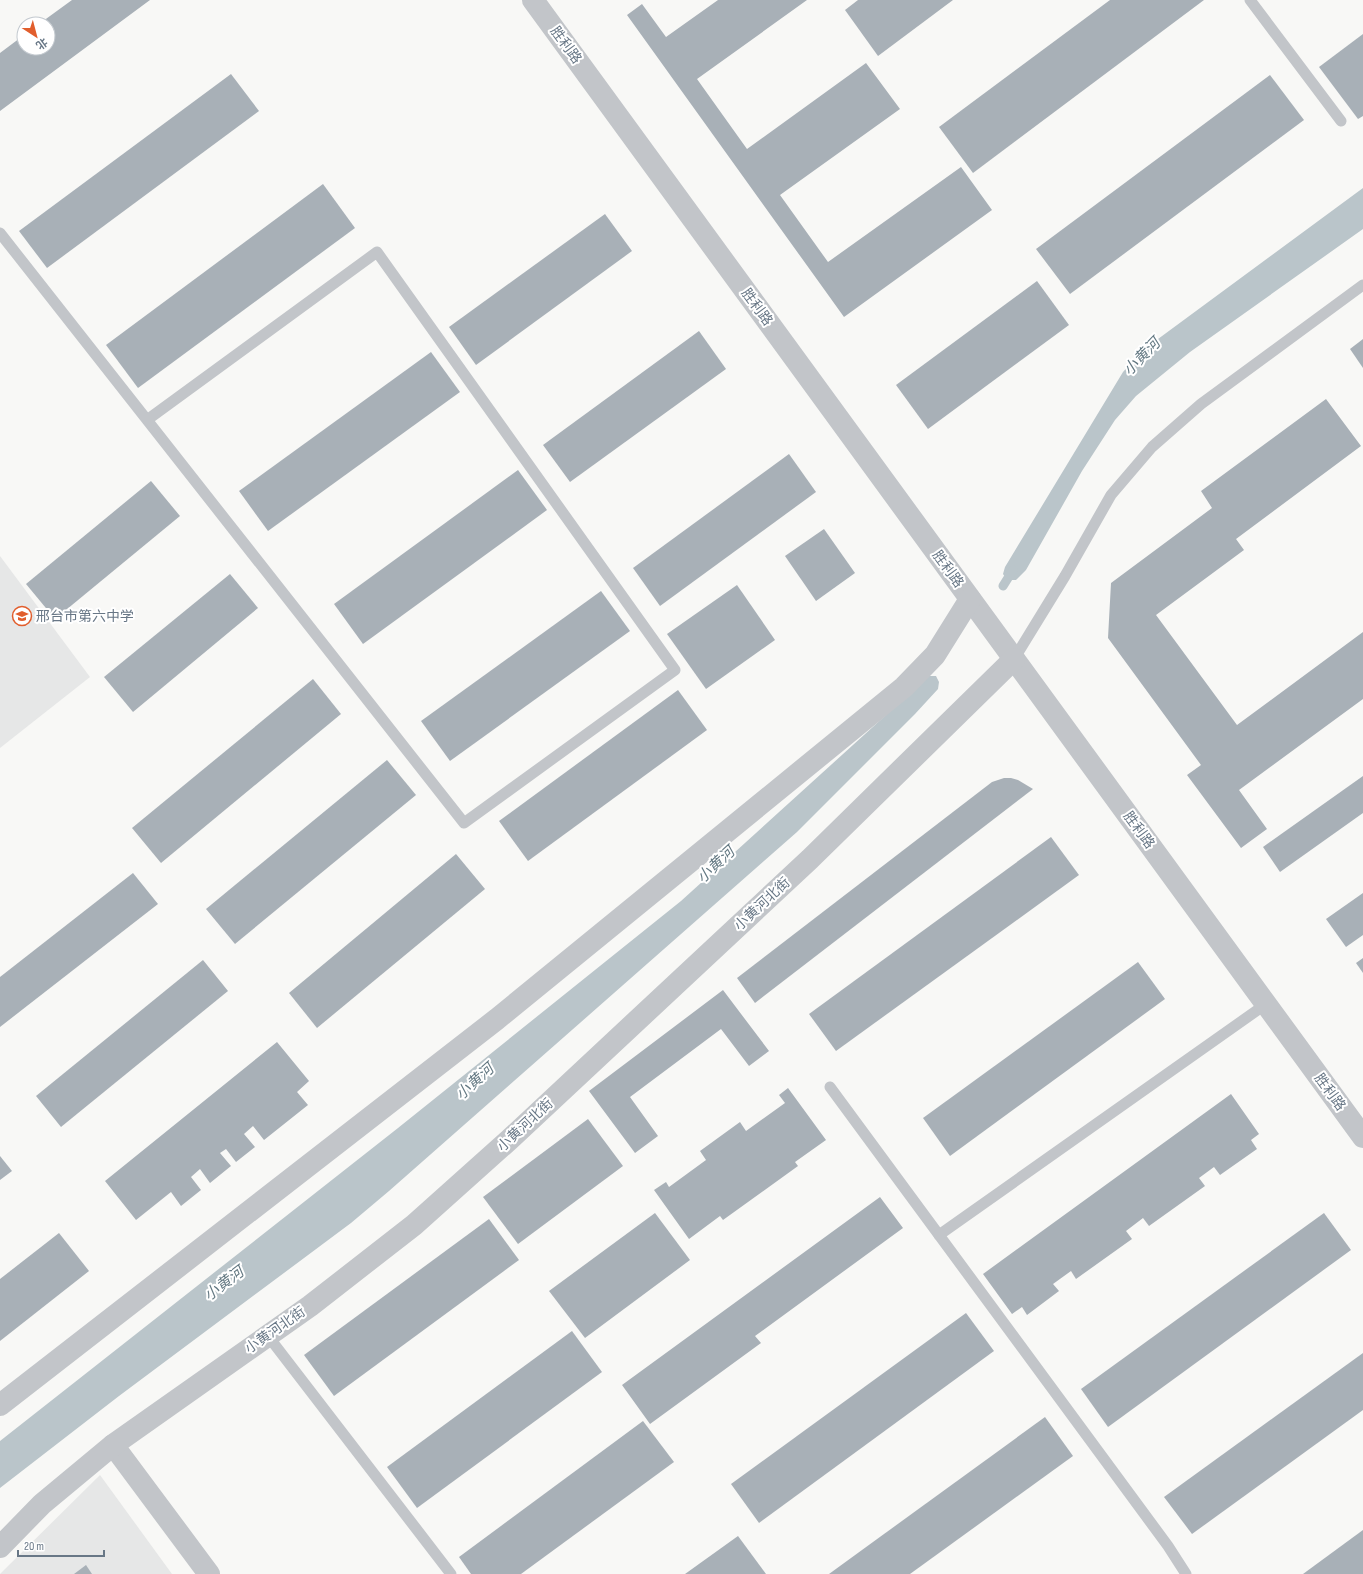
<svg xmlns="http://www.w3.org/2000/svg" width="1363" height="1574" font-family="'Sofia Sans Condensed','Noto Sans SC',sans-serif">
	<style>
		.built { fill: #e6e7e7 }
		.water { fill: #bac5ca }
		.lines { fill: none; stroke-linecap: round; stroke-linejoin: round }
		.stream { stroke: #bac5ca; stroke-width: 9 }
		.building { fill: #a8b0b7 }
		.lane { stroke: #c2c5c9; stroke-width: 11 }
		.street { stroke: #c2c5c9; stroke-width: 22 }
		.labels { text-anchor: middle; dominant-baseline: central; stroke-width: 4; stroke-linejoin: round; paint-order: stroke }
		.street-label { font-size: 14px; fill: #687786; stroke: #fff }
		.poi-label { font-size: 14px; fill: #687786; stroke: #fff; text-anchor: start }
		.water-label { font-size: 15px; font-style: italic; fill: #637882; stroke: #fff }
	</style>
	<rect width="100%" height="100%" fill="#f8f8f6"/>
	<g class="built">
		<polygon points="0,556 90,677 0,748"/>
		<polygon points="100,1475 172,1574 0,1574"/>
	</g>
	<g class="water">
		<polygon points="1363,188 1363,229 1190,352 1136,396 1115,420 1082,471 1026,570 1016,580 1007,580 1003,574 1005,567 1123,372 1139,354 1158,339"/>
		<polygon points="929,676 936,676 939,682 938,689 915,714 797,832 389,1191 351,1223 119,1396 0,1488 0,1441 398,1128 681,901"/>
	</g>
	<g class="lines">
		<polyline class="stream" points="1003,586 1013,570"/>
	</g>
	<g class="building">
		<polygon points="72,0 150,0 0,111 0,53 24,35 24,48 48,48 48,24 39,24"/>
		<polygon points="718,0 807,0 697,79 747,149 866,63 900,109 780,195 828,262 961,167 992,210 844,317 627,15 642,4 666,37"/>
		<polygon points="858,0 953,0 878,56 845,10"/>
		<polygon points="1110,0 1204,0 973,173 939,127"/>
		<polygon points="1363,34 1363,116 1358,119 1319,67"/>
		<polygon points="231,74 259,111 47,268 19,231"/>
		<polygon points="1270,75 1304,120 1070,294 1036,249"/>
		<polygon points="323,184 355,228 138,388 106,345"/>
		<polygon points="605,214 632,251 476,365 449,327"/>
		<polygon points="1037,281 1069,325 928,429 896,385"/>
		<polygon points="699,331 726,369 570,482 543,445"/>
		<polygon points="1363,339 1363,368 1350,349"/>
		<polygon points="431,352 460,392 268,531 239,491"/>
		<polygon points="1326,399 1361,446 1236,539 1244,550 1156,615 1237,725 1363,632 1363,699 1239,790 1267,829 1241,848 1187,775 1201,765 1108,638 1111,583 1212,508 1201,491"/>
		<polygon points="789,454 816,492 660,606 633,568"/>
		<polygon points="518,470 547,510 363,644 334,604"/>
		<polygon points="151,481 180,516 55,619 26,584"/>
		<polygon points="824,529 855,573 816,601 785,556"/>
		<polygon points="230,574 258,608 133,712 104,677"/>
		<polygon points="737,585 775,640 706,689 667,634"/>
		<polygon points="601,591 630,631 450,761 421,721"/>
		<polygon points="313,679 341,714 161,863 132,828"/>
		<polygon points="678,690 707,730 528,861 499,821"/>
		<polygon points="387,760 416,795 235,944 206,909"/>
		<polygon points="1363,776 1363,813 1280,872 1263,847"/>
		<polygon points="1004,778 1011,778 1018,780 1033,789 755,1003 737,978 992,782"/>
		<polygon points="1051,837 1079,875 836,1051 809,1014"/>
		<polygon points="456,854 485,889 317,1028 289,993"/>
		<polygon points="133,873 158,904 0,1027 0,977"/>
		<polygon points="1363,893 1363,935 1346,947 1326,919"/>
		<polygon points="1363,958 1363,973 1356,963"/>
		<polygon points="203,960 228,991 61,1127 36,1096"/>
		<polygon points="1138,962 1165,999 950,1156 923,1118"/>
		<polygon points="723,990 769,1051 749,1066 721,1029 630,1097 658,1136 635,1153 589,1091"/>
		<polygon points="277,1042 309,1081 297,1092 308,1105 264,1140 253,1126 244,1134 255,1147 236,1162 226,1149 220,1153 231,1166 210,1183 200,1169 191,1177 201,1190 181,1206 171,1192 136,1220 105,1181"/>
		<polygon points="788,1088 826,1140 795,1162 798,1166 723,1220 720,1216 689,1239 654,1190 666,1182 669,1187 706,1160 700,1151 740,1122 746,1131 785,1103 779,1095"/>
		<polygon points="1231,1094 1259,1134 1251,1140 1257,1149 1220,1175 1214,1167 1199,1178 1205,1186 1149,1226 1143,1218 1126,1231 1132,1239 1076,1279 1071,1271 1053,1284 1059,1291 1027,1315 1022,1307 1012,1314 983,1274"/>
		<polygon points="588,1119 623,1166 518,1244 483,1197"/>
		<polygon points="0,1156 12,1171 0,1180"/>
		<polygon points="880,1197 903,1228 755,1336 761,1343 650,1424 622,1385"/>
		<polygon points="655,1213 690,1260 585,1338 549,1291"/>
		<polygon points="1324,1213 1351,1250 1108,1427 1081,1389"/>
		<polygon points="489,1219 519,1260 334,1396 304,1355"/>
		<polygon points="59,1233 89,1271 0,1341 0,1279"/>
		<polygon points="966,1313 994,1351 759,1523 731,1484"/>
		<polygon points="572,1331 602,1372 417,1508 387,1467"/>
		<polygon points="1363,1353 1363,1410 1192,1534 1164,1497"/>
		<polygon points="1045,1417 1073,1456 910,1574 829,1574"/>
		<polygon points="643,1421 674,1462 521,1574 471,1574 459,1557"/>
		<polygon points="1363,1530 1363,1574 1303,1574"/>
		<polygon points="738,1536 766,1574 685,1574"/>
		<polygon points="86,1565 92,1574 74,1574"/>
	</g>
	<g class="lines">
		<g class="lane">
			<polyline points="1250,0 1341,121"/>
			<polyline points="0,233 464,823 675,670 377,252 147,420"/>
			<polyline points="1014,659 1065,576 1111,495 1152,447 1201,404 1363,285"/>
			<polyline points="830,1087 1168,1546 1186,1574"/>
			<polyline points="939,1235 1266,1004"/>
			<polyline points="268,1336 451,1574"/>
		</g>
		<g class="street">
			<polyline points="533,0 1363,1137"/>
			<polyline points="0,1405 497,1019 904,687 935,655 970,599"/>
			<polyline points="113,1445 209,1574"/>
			<polyline points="0,1547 42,1504 113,1445 310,1306 414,1225 509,1140 810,859 1014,659"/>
		</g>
	</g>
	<defs>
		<symbol id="school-ring" viewBox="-11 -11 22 22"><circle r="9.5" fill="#fff" stroke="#e15e2d" stroke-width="1.5"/><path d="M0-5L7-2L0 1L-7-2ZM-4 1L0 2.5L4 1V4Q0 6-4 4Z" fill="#e15e2d"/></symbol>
	</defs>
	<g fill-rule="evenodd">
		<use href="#school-ring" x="11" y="605" width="22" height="22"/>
	</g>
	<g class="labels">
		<g class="street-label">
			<text transform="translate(566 45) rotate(54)">胜利路</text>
			<text transform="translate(757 307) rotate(54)">胜利路</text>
			<text transform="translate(948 569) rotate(54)">胜利路</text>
			<text transform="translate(1139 830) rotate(54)">胜利路</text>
			<text transform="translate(762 904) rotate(-43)">小黄河北街</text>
			<text transform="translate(1330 1092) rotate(54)">胜利路</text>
			<text transform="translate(525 1125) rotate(-43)">小黄河北街</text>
			<text transform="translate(275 1330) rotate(-35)">小黄河北街</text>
		</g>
		<g class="poi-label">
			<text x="36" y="616">邢台市第六中学</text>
		</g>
		<g class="water-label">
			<text transform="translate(1142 357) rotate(-46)">小黄河</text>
			<text transform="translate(716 865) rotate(-43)">小黄河</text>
			<text transform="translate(475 1082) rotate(-42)">小黄河</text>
			<text transform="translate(224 1284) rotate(-37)">小黄河</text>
		</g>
	</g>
	<g transform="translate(36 36) rotate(144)"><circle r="19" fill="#ffffff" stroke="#c3c9cf"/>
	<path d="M0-3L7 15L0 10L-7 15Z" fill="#e15e2d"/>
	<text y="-6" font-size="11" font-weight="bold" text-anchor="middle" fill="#687786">北</text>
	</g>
	<path d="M18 1550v6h86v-6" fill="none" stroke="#687786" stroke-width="2"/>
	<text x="24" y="1550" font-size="12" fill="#687786" stroke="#ffffff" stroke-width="3" paint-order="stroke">20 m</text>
</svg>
